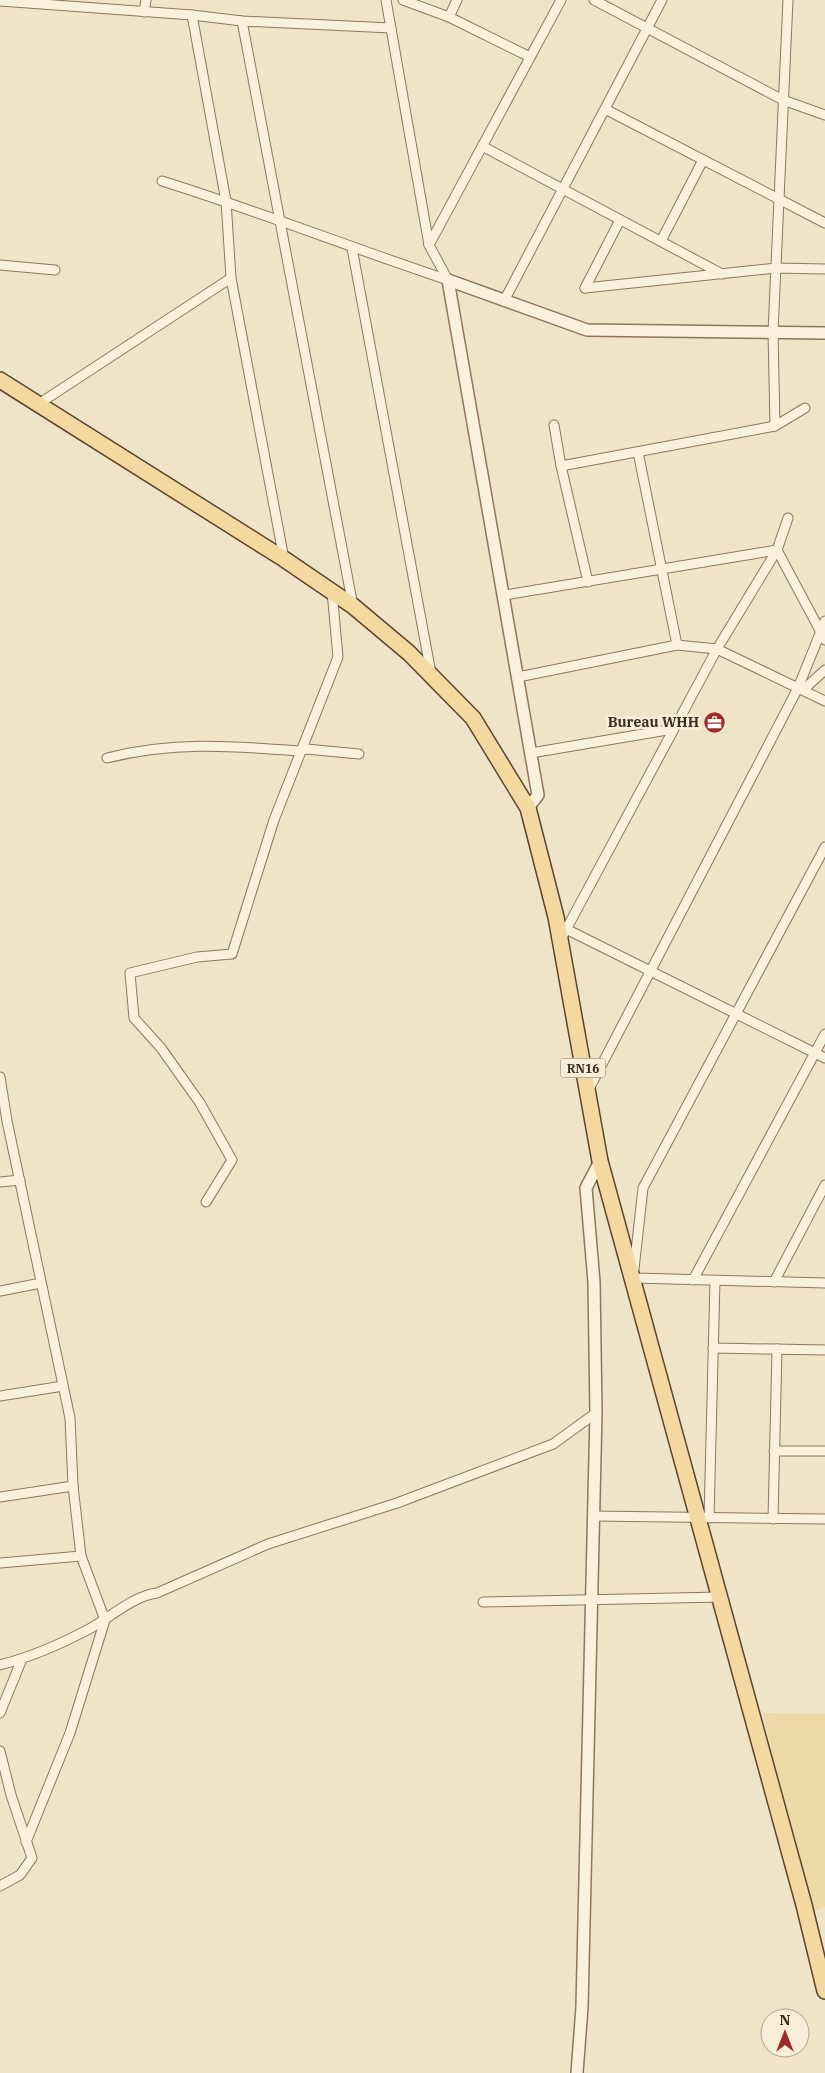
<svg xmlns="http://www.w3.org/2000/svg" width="825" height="2073" font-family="'IBM Plex Serif',serif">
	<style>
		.sand { fill: #ecd9a5 }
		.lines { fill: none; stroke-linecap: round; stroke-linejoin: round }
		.minor-casing { stroke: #8d765c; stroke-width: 11 }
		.tertiary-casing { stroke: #8d765c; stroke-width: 14 }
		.primary-casing { stroke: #5b4430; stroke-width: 18 }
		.minor { stroke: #faf1dc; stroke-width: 9 }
		.tertiary { stroke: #faf1dc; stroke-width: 11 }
		.primary { stroke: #f3d9a0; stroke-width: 15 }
		.labels { text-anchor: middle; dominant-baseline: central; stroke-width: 5; stroke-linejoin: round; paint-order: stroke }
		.shield { fill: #f7eed8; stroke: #756857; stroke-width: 1 }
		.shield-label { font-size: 12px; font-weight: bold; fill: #3d2e20 }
		.poi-label { font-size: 14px; font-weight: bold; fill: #3d2e20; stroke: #f7eed8; text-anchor: end }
	</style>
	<rect width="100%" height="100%" fill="#f0e4c8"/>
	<polygon class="sand" points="763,1713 825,1714 825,1907 806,1914"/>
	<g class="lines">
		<defs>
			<g id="minor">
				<polyline points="386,0 429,245 448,280"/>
				<polyline points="403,0 449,17 530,57"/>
				<polyline points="594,0 783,100 825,115"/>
				<polyline points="788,0 773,332 775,426 805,408"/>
				<polyline points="0,1 192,15 242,21 391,28"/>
				<polyline points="144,12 146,0"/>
				<polyline points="192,15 226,201 231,278 284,559"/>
				<polyline points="449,17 457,0"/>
				<polyline points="242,21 353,606"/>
				<polyline points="605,109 825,223"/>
				<polyline points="482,146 722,274"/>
				<path d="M162,181C258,211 352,248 448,280"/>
				<polyline points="661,241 703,160"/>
				<polyline points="429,245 561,0"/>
				<polyline points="352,248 431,673"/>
				<polyline points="0,265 55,270"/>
				<polyline points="585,288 776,268 825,269"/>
				<polyline points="585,288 620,220"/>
				<polyline points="504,301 662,0"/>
				<polyline points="37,405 231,278"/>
				<polyline points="554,425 561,466 588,582"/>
				<polyline points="638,452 677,645"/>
				<polyline points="561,466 775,426"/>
				<polyline points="505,595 777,550 825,640"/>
				<polyline points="518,677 677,645 717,649 825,701"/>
				<polyline points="803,690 825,670"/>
				<polyline points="531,753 673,729"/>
				<path d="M107,758C174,741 232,746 299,751L306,749L359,754"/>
				<polyline points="825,847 643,1188 633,1278 825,1283"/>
				<polyline points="566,929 825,1058"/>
				<polyline points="561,939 717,649 777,550 788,518"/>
				<polyline points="0,1077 7,1121 70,1418 73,1486 81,1556 105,1620 70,1733 26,1842"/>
				<polyline points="588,1091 798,688 825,621"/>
				<polyline points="0,1182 20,1180"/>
				<polyline points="206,1202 232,1160 200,1103 161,1048 134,1018 130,973 197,957 232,954 274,820 338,657 332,591"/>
				<polyline points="693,1280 825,1034"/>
				<polyline points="774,1282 825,1185"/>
				<polyline points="0,1291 41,1283"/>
				<polyline points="713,1348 825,1350"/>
				<polyline points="0,1396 63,1386"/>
				<polyline points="774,1451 825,1451"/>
				<polyline points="0,1497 73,1486"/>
				<polyline points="593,1516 825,1519"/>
				<polyline points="709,1518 715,1281"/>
				<polyline points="773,1519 777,1349"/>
				<polyline points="0,1563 81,1556"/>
				<polyline points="483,1602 720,1597"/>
				<path d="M0,1665C31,1657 61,1644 89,1629C111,1617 133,1596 157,1593L268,1544L397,1503L553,1444L596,1413"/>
				<polyline points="0,1713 22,1659"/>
				<polyline points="0,1751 11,1795 32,1858 20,1875 0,1886"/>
			</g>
			<g id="tertiary">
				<polyline points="448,280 538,795 528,808"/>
				<polyline points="448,280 587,330 825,333"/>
				<polyline points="577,2073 582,2007 596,1413 594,1282 586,1188 600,1161"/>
			</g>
			<polyline id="primary" points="0,380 284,559 353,606 409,653 473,718 528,808 556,917 600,1161 804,1905 825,1991"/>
		</defs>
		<use href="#minor" class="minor-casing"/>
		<use href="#tertiary" class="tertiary-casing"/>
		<use href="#primary" class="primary-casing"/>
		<use href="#minor" class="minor"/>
		<use href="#tertiary" class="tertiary"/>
		<use href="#primary" class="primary"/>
	</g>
	<defs>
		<symbol id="office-disc" viewBox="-11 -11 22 22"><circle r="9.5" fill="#9e2a2b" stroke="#f7eed8"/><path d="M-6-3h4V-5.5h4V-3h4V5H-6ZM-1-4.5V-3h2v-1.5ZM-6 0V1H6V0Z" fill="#fff"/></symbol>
	</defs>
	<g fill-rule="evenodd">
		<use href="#office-disc" x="702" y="710" width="25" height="25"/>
	</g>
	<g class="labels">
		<rect class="shield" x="560.5" y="1058.5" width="45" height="19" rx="4"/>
		<g class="shield-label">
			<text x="583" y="1068">RN16</text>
		</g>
		<g class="poi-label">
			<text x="699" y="722">Bureau WHH</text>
		</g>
	</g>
	<g transform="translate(785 2033)"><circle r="24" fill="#f7eed8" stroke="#ada18e"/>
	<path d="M0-4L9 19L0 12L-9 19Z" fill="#9e2a2b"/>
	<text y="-8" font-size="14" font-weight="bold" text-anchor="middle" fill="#3d2e20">N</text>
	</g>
</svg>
